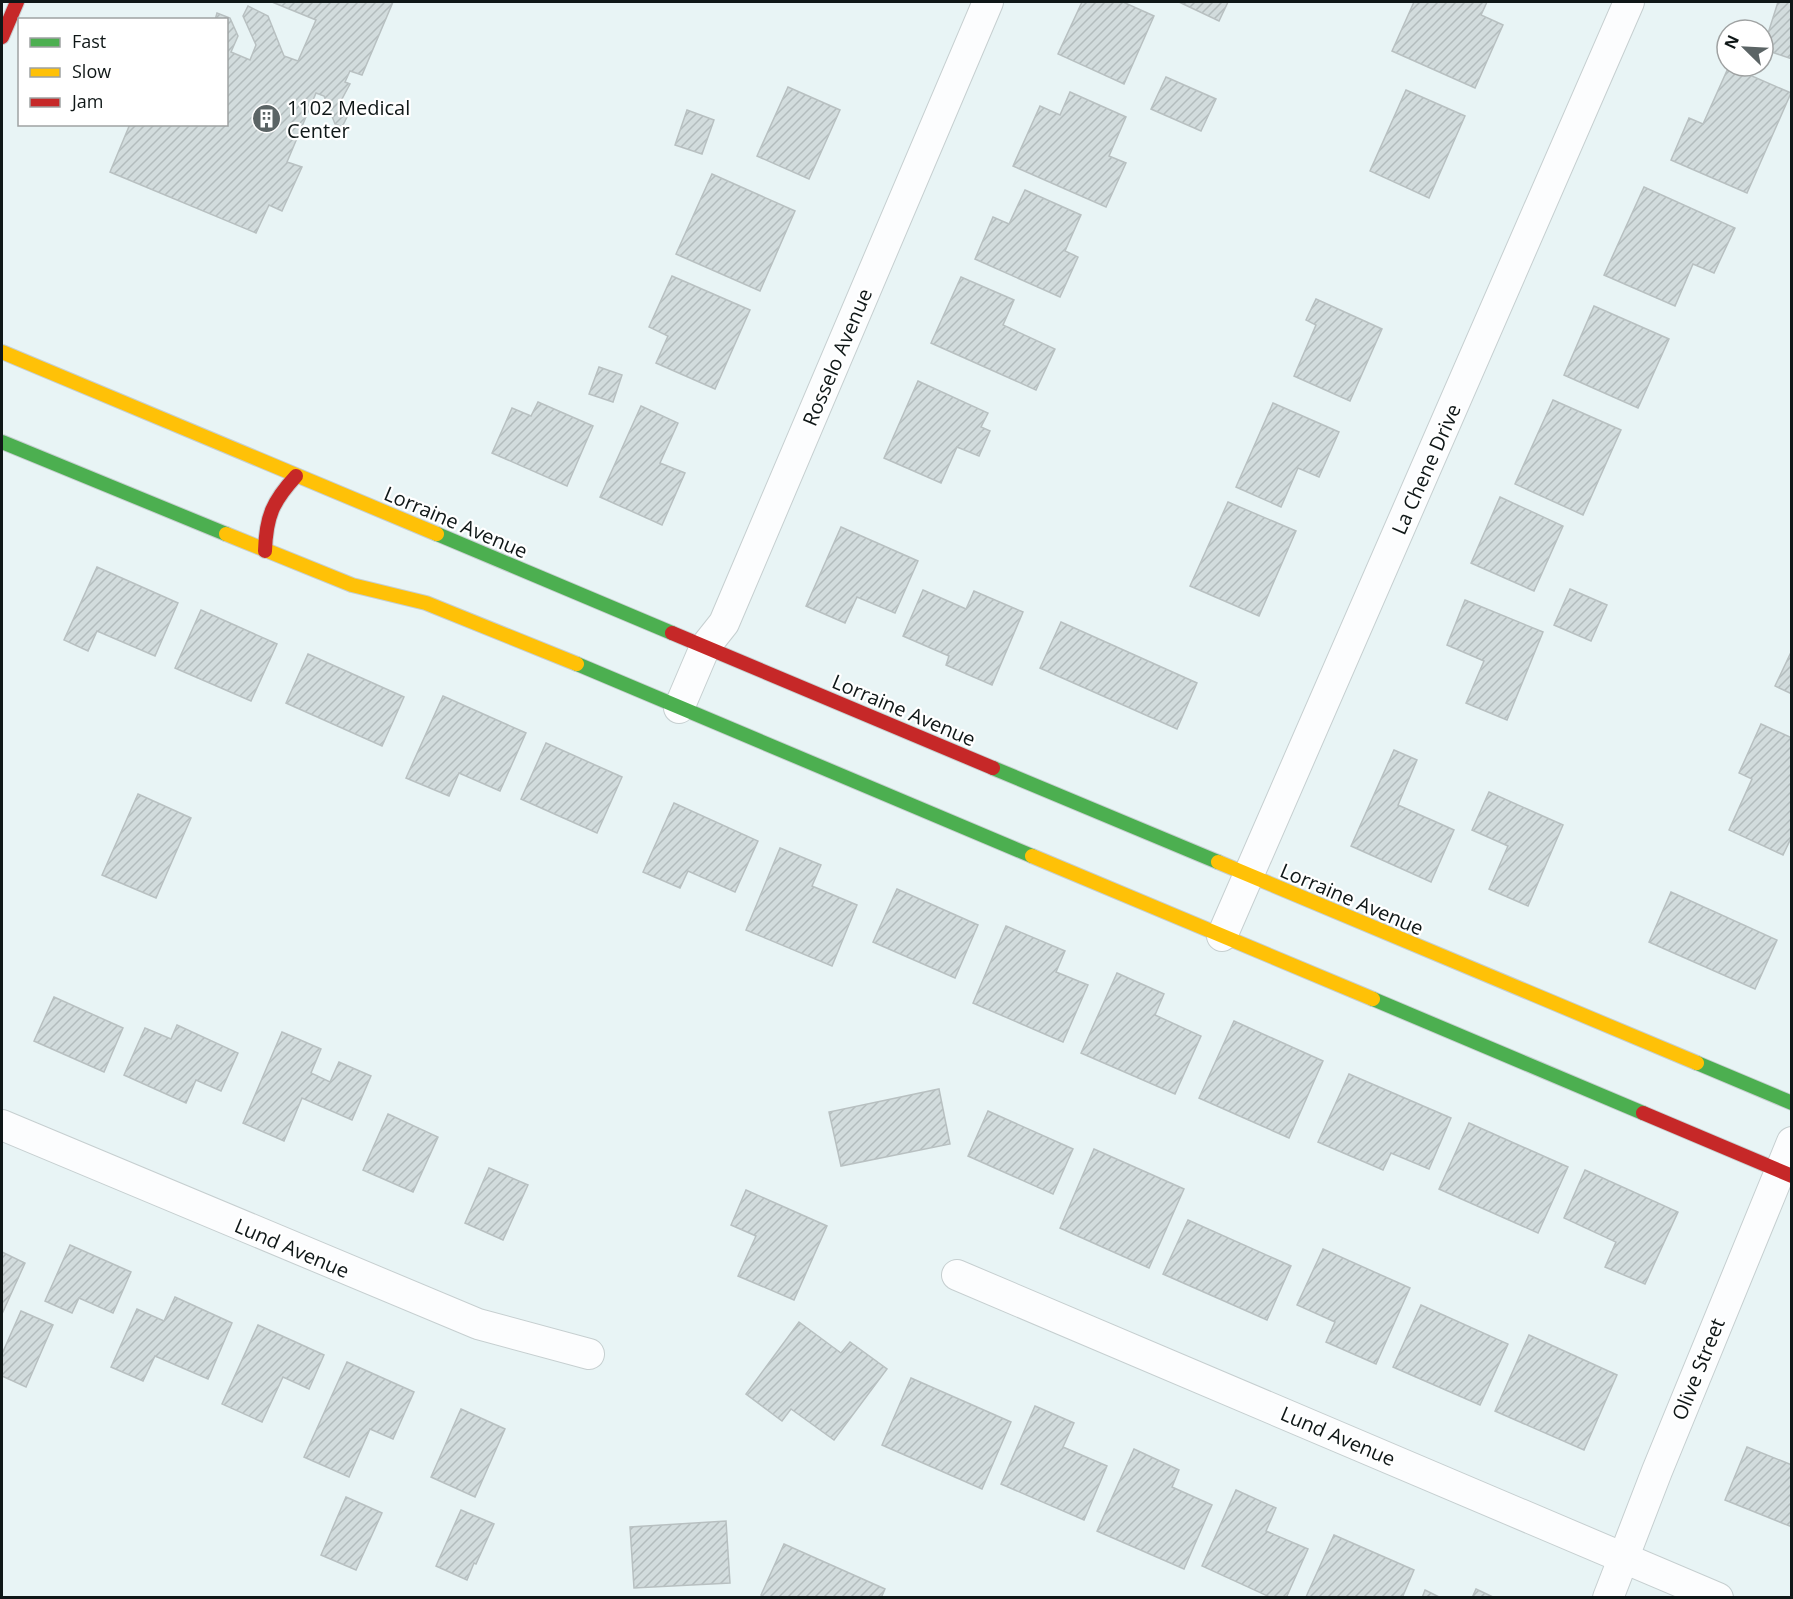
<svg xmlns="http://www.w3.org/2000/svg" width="1793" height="1599" font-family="'Open Sans',sans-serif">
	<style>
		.building { fill: url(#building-hatch); stroke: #b8c0c1; stroke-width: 1.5 }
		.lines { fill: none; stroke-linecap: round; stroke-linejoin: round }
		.street-casing { stroke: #c6cfd0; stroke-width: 32 }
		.fast-casing { stroke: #c6cfd0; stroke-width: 16 }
		.slow-casing { stroke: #c6cfd0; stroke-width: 16 }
		.jam-casing { stroke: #c6cfd0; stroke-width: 16 }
		.street { stroke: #fcfdfe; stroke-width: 30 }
		.fast { stroke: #4caf50; stroke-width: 14 }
		.slow { stroke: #ffc107; stroke-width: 14 }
		.jam { stroke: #c62828; stroke-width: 14 }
		.labels { text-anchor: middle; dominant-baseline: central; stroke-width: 4.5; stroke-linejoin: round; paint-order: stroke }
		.poi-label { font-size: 20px; fill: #0f1717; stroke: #fff; text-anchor: start }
		.street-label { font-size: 20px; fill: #0f1717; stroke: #fff }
	</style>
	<defs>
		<pattern id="building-hatch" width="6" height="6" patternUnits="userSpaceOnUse" patternTransform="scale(1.5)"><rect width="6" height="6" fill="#d2dcdd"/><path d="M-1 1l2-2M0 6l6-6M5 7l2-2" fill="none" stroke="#b3bcbd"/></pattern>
	</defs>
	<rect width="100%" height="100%" fill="#e8f4f5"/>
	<g class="building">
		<polygon points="272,2 393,2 362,75 350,71 345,82 350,84 342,99 348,115 342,127 335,124 324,96 316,93 287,162 302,167 282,211 269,205 256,233 110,172 130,124 226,124 226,20 215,20 217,13 230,18 238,36 231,52 250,60 256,45 243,16 248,6 268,16 284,56 298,61 316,20"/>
		<polygon points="1082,2 1123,2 1154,16 1124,84 1058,54"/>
		<polygon points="1179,2 1228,2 1219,21"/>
		<polygon points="1414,2 1487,2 1481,15 1503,25 1475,88 1392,51"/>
		<polygon points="1778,2 1792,2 1792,59 1763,49"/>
		<polygon points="1729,66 1791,93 1747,193 1671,160 1689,118 1703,124"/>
		<polygon points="1166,77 1216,99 1201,131 1151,109"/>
		<polygon points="788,87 840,110 809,179 757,156"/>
		<polygon points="1406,90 1465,116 1429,198 1370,171"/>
		<polygon points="1070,92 1126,117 1109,156 1126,163 1106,207 1013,166 1040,106 1060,115"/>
		<polygon points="687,110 714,120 702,154 675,145"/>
		<polygon points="712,174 795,211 760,291 676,254"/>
		<polygon points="1644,187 1735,228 1714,273 1693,264 1675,306 1604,275"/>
		<polygon points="1025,190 1081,215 1065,251 1078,257 1060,297 975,259 993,217 1009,224"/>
		<polygon points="672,276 750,310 715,389 656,363 668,336 649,327"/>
		<polygon points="961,277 1014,300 1003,325 1055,349 1036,390 931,343"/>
		<polygon points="1316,299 1382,329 1350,401 1294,376 1316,325 1306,320"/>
		<polygon points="1594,306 1669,339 1638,408 1564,375"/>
		<polygon points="599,367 622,375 613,402 589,394"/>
		<polygon points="918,381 988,413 981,427 990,431 979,456 957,447 941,483 884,458"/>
		<polygon points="1553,400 1621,430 1583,515 1515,484"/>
		<polygon points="538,402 593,426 567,486 492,453 512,408 531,416"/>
		<polygon points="1273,403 1339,432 1319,477 1298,468 1281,507 1236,487"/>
		<polygon points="641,406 678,423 660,463 685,473 662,525 600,497"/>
		<polygon points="1500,497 1563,526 1534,591 1471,563"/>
		<polygon points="1228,502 1296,531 1259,616 1190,586"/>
		<polygon points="841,527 918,561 895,613 857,597 845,623 806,606"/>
		<polygon points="97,567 178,603 155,656 97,631 88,651 64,640"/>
		<polygon points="1570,589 1607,605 1591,641 1554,625"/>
		<polygon points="923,590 966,609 974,591 1023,612 992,685 946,665 949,656 903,636"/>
		<polygon points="1465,600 1543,632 1507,720 1466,703 1484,661 1447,645"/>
		<polygon points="201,610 277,644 251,701 175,668"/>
		<polygon points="1061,622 1197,683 1177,729 1040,668"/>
		<polygon points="1792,650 1792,694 1775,686"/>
		<polygon points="308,654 404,697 382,746 286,703"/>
		<polygon points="443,696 526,733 500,791 459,773 449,796 406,778"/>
		<polygon points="1761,724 1792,738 1792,836 1783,855 1729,830 1752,779 1739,773"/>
		<polygon points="546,743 622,777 597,833 521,799"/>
		<polygon points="1394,750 1417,760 1398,805 1454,830 1431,882 1351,846"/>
		<polygon points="1489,792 1563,825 1528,906 1489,889 1508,846 1472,830"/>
		<polygon points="138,794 191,818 156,898 102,875"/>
		<polygon points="674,803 758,841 735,892 688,871 680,888 643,872"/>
		<polygon points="780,848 821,865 812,886 857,905 832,966 746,930"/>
		<polygon points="897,889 978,925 955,978 873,942"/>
		<polygon points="1671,892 1777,940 1755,989 1649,942"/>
		<polygon points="1006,926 1065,951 1056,972 1088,985 1063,1042 973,1003"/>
		<polygon points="1117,973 1164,994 1155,1015 1201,1036 1175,1094 1081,1053"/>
		<polygon points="54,997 123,1028 104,1072 34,1041"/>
		<polygon points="1234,1021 1323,1061 1289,1138 1199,1098"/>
		<polygon points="177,1025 238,1053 221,1091 196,1080 186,1103 124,1075 145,1028 171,1039"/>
		<polygon points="282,1032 321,1049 311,1073 330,1082 339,1062 371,1076 352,1120 302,1098 284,1141 243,1123"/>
		<polygon points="1349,1074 1451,1118 1429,1169 1391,1153 1383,1170 1318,1142"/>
		<polygon points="939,1089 950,1144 841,1166 829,1112"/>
		<polygon points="988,1111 1073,1149 1053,1194 968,1156"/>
		<polygon points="388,1114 438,1137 413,1192 363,1170"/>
		<polygon points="1469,1123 1568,1167 1538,1233 1439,1189"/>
		<polygon points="1094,1149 1184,1189 1149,1268 1060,1228"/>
		<polygon points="489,1168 528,1185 503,1240 465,1223"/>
		<polygon points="1585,1170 1678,1212 1645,1284 1605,1267 1616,1242 1564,1218"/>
		<polygon points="746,1190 827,1226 794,1300 738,1276 756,1236 731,1225"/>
		<polygon points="1188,1220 1291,1266 1267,1320 1163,1274"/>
		<polygon points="70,1245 131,1272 113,1313 79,1298 72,1313 45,1301"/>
		<polygon points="1323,1249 1410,1288 1376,1364 1326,1342 1335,1322 1297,1305"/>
		<polygon points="2,1252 25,1263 2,1314"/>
		<polygon points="175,1297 232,1323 208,1379 155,1356 143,1381 111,1367 137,1309 164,1321"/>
		<polygon points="1421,1305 1508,1344 1480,1405 1393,1367"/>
		<polygon points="21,1311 53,1325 26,1387 2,1376 2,1354"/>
		<polygon points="799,1322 841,1353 850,1342 887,1369 834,1440 791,1409 782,1421 746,1394"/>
		<polygon points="258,1325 324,1355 309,1389 283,1377 262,1422 222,1404"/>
		<polygon points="1529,1335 1617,1375 1584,1450 1495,1411"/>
		<polygon points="347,1362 414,1392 393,1439 370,1429 349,1477 304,1457"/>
		<polygon points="911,1378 1011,1422 982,1489 882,1445"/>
		<polygon points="1035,1406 1074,1423 1063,1447 1107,1466 1084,1520 1001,1484"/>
		<polygon points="461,1409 505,1429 475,1497 431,1477"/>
		<polygon points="1747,1447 1792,1465 1792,1527 1725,1500"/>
		<polygon points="1134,1449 1179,1470 1172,1487 1212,1505 1184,1569 1097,1531"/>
		<polygon points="1236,1490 1276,1508 1266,1531 1308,1549 1286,1598 1272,1598 1202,1566"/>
		<polygon points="346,1497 382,1513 356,1570 321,1555"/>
		<polygon points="461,1510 494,1524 476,1564 474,1563 467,1580 436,1566"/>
		<polygon points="726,1521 730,1583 634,1588 630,1527"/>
		<polygon points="1334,1535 1414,1570 1402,1598 1306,1597"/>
		<polygon points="784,1544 885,1589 881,1598 765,1598 761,1595"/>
		<polygon points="1476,1589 1495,1598 1472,1598"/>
		<polygon points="1425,1590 1441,1598 1422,1598"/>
	</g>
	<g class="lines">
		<defs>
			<g id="street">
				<polyline points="679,708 705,647 724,623 988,2"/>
				<polyline points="1222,936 1629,2"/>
				<polyline points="2,1125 478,1324 589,1354"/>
				<polyline points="957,1275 1718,1598"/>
				<polyline points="1608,1598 1657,1471 1792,1142"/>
			</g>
			<g id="fast">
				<polyline points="2,442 226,534"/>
				<polyline points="437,534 672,633"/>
				<polyline points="577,664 1032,856"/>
				<polyline points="993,768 1218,862"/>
				<polyline points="1373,999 1643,1113"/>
				<polyline points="1697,1063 1792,1103"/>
			</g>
			<g id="slow">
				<polyline points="2,352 437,534"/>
				<polyline points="226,534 352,585 426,603 577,664"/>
				<polyline points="1032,856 1373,999"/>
				<polyline points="1218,862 1697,1063"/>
			</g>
			<g id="jam">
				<polyline points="2,37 17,2"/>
				<path d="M265,551C266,516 273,501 296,476"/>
				<polyline points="672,633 993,768"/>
				<polyline points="1643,1113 1792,1176"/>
			</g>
		</defs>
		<use href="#street" class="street-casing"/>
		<use href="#fast" class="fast-casing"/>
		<use href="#slow" class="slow-casing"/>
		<use href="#jam" class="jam-casing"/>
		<use href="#street" class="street"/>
		<use href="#fast" class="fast"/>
		<use href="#slow" class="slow"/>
		<use href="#jam" class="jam"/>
	</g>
	<defs>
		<symbol id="building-disc" viewBox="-11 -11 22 22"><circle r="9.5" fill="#5b6465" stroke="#fff"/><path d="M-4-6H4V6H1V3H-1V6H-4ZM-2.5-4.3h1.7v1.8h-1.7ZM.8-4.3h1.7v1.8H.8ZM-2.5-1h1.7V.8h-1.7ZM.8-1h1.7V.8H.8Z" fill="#fff"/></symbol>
	</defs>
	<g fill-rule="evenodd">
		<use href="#building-disc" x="250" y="102" width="33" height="33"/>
	</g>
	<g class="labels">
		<g class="poi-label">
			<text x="287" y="107">1102 Medical<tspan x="287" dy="23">Center</tspan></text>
		</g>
		<g class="street-label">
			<text transform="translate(837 357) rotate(-67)">Rosselo Avenue</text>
			<text transform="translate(1426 469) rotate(-66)">La Chene Drive</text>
			<text transform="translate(456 522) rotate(23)">Lorraine Avenue</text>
			<text transform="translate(904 710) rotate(23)">Lorraine Avenue</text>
			<text transform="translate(1352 899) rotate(23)">Lorraine Avenue</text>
			<text transform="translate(292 1248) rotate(23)">Lund Avenue</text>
			<text transform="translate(1698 1369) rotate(-68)">Olive Street</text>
			<text transform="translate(1338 1436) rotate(23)">Lund Avenue</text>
		</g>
	</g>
	<rect width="1793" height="1599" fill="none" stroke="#0f1717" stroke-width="6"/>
	<rect x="18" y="18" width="210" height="108" fill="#ffffff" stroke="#9fa2a2" stroke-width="1.5"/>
	<rect x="30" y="38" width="30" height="9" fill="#4caf50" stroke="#9fa2a2" stroke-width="1.5"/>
	<text x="72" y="48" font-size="18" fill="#0f1717">Fast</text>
	<rect x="30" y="68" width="30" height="9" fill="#ffc107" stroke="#9fa2a2" stroke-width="1.5"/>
	<text x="72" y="78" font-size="18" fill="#0f1717">Slow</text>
	<rect x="30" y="98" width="30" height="9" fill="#c62828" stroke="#9fa2a2" stroke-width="1.5"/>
	<text x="72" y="108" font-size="18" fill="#0f1717">Jam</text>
	<g transform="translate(1745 48) rotate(294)"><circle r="28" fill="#ffffff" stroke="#9fa2a2" stroke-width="1.5"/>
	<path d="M0-4.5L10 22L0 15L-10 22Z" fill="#5b6465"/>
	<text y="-9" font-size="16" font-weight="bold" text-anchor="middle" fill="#0f1717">N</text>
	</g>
</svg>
